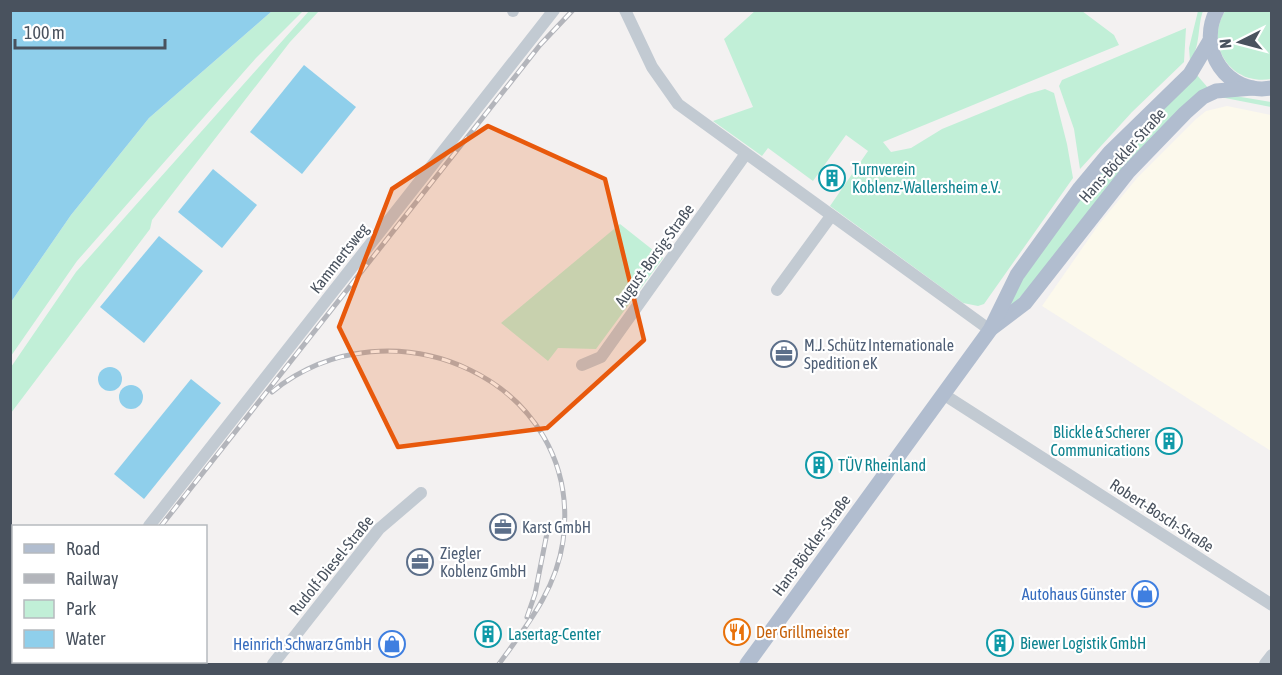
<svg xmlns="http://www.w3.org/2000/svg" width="1282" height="675" font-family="'Asap Condensed',sans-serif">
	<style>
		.commercial { fill: #fcf9ec }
		.green { fill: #c1efd7 }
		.water { fill: #8fcfeb }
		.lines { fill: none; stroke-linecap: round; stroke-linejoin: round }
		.minor { stroke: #c2cad2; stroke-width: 12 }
		.major { stroke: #b1bdcf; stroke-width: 15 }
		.rail-casing { stroke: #b3b5bb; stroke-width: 5 }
		.rail { stroke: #fff; stroke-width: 3; stroke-dasharray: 9; stroke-linecap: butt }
		.marked { fill: #e8590c; fill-opacity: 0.2; stroke: #e8590c; stroke-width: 4.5; stroke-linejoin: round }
		.labels { text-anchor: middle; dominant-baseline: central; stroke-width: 4.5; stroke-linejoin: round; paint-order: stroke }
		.street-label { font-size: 16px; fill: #49525e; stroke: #fff }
		.culture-label { font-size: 16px; fill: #0d838f; stroke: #fff; text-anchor: start }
		.service-label { font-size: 16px; fill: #4e5e75; stroke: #fff; text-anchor: start }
		.shop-label { font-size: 16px; fill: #366cbe; stroke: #fff; text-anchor: end }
		.food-label { font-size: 16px; fill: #c56008; stroke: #fff; text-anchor: start }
	</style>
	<rect width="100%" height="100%" fill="#f3f1f1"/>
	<polygon class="commercial" points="1227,106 1271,115 1271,451 1042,306 1099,224 1137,178 1196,119 1206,111"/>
	<g class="green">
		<polygon points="756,10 1082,11 1114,35 1119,45 883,142 891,152 911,148 942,129 1028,94 1045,89 1054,93 1067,144 1073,178 984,304 978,306 963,303 830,206 868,151 846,135 813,181 768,148 762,156 713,121 753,107 724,39"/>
		<polygon points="272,11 303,11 256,58 77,261 11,356 11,302 71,215 149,118"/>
		<polygon points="309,11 319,11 290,42 152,220 150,229 11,413 11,367 76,272"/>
		<path d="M1198,11H1203C1197,27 1201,46 1190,61L1189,48Z"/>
		<path d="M1225,11H1271V79C1231,86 1204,45 1225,11Z"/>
		<polygon points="1186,28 1184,62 1132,112 1080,169 1074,129 1059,86 1062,80"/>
		<polygon points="1196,74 1209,89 1011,307 1008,300 1096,175"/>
		<polygon points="1229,95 1271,102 1271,107 1220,97"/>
		<polygon points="620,224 663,258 596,349 558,348 548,361 501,323"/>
	</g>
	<g class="water">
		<polygon points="11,10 272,11 149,118 71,215 11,302"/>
		<polygon points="304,65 356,107 302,174 250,132"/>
		<polygon points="213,169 257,205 222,248 178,212"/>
		<polygon points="159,236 203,271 144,343 100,307"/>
		<circle cx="110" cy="379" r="12"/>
		<polygon points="191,379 221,403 144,499 114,474"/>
		<circle cx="131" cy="397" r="12"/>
		<rect x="11" y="591" width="2" height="58"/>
	</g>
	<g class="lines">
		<g class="minor">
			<polyline points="625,10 652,67 678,104 990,330"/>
			<polyline points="513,11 513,10"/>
			<polyline points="777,290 831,216"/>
			<polyline points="582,365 601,357 745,155"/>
			<polyline points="943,394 1272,605"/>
			<polyline points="149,526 554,10"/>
			<polyline points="40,664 43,662"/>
			<polyline points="273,664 379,529 421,493"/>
			<polyline points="1265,664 1272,655"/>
		</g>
		<g class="major">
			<path d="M1217,10C1196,49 1227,96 1272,88"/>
			<polyline points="992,328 1025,303 1128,172 1185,113 1203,97 1216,91 1253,88"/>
			<polyline points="747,664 990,330 1017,275 1080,188 1110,152 1190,74 1209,42"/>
		</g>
		<defs>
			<g id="rail">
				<path d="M272,392C391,295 585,381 563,541C556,590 527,625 499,664"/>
				<polyline points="161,526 540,45 573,10"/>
				<polyline points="527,617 535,594 547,533"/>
				<polyline points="57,664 60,662"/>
				<polyline points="111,664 111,662"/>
			</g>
		</defs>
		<use href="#rail" class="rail-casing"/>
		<use href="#rail" class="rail"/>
	</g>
	<path class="marked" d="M488,126L605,179L644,340L547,428L398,447L339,327L392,189Z"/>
	<defs>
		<symbol id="building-ring" viewBox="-11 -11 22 22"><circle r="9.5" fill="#fff" stroke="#0f9aa8" stroke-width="1.5"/><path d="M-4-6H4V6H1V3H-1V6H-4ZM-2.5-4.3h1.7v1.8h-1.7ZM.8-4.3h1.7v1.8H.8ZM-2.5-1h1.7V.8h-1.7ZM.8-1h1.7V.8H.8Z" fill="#0f9aa8"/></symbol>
		<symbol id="office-ring" viewBox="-11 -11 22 22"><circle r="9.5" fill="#fff" stroke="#5c6f8a" stroke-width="1.5"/><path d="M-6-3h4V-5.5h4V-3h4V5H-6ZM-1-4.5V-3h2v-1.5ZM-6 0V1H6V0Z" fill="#5c6f8a"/></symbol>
		<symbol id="shop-ring" viewBox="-11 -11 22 22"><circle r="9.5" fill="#fff" stroke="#3f7fe0" stroke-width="1.5"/><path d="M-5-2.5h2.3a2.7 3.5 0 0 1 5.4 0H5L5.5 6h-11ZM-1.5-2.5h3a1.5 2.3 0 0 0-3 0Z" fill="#3f7fe0"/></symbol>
		<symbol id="restaurant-ring" viewBox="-11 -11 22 22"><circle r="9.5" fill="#fff" stroke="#e8710a" stroke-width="1.5"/><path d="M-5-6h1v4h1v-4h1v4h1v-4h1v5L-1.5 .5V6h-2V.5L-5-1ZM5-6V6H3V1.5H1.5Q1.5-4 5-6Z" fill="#e8710a"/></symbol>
	</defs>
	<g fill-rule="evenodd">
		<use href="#building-ring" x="817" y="163" width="30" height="30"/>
		<use href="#office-ring" x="769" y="339" width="30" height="30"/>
		<use href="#building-ring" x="1154" y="426" width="30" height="30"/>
		<use href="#building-ring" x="804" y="450" width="30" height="30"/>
		<use href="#office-ring" x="488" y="512" width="30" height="30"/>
		<use href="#office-ring" x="405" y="547" width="30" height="30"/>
		<use href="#shop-ring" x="1130" y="579" width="30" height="30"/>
		<use href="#restaurant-ring" x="722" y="617" width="30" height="30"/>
		<use href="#building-ring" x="473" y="619" width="30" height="30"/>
		<use href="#building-ring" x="985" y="628" width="30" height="30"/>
		<use href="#shop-ring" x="377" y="629" width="30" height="30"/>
	</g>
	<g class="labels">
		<g class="street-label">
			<text transform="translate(1122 155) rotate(-48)">Hans-Böckler-Straße</text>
			<text transform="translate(654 255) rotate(-54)">August-Borsig-Straße</text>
			<text transform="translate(339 258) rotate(-52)">Kammertsweg</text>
			<text transform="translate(1162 515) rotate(33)">Robert-Bosch-Straße</text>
			<text transform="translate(811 545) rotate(-54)">Hans-Böckler-Straße</text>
			<text transform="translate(331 565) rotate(-51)">Rudolf-Diesel-Straße</text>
		</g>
		<g class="culture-label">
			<text x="852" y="169">Turnverein<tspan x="852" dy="18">Koblenz-Wallersheim e.V.</tspan></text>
			<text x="1150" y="432" text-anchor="end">Blickle &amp; Scherer<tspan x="1150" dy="18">Communications</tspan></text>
			<text x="838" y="465">TÜV Rheinland</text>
			<text x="508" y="634">Lasertag-Center</text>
			<text x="1020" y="643">Biewer Logistik GmbH</text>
		</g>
		<g class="service-label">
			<text x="804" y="345">M.J. Schütz Internationale<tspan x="804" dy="18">Spedition eK</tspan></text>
			<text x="522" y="527">Karst GmbH</text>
			<text x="440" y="553">Ziegler<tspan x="440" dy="18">Koblenz GmbH</tspan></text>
		</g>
		<g class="shop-label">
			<text x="1126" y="594">Autohaus Günster</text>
			<text x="372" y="644">Heinrich Schwarz GmbH</text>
		</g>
		<g class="food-label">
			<text x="756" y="632">Der Grillmeister</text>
		</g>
	</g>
	<rect width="1282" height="675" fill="none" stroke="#49525e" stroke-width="24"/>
	<rect x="12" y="525" width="195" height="138" fill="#ffffff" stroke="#b6babf" stroke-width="1.5"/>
	<rect x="24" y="544" width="30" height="9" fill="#b1bdcf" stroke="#b6babf" stroke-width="1.5"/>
	<text x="66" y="555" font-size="18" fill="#49525e">Road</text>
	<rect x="24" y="574" width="30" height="9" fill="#b3b5bb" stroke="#b6babf" stroke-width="1.5"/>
	<text x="66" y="585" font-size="18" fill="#49525e">Railway</text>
	<rect x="24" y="600" width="30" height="18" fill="#c1efd7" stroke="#b6babf" stroke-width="1.5"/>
	<text x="66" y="615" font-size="18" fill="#49525e">Park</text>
	<rect x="24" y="630" width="30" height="18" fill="#8fcfeb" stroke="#b6babf" stroke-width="1.5"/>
	<text x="66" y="645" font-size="18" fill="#49525e">Water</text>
	<g transform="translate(1240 42) rotate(264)" stroke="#ffffff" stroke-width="4.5" paint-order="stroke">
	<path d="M0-4.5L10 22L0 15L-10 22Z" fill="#49525e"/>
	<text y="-9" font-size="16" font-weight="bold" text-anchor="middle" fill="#49525e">N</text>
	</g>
	<path d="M15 39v9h150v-9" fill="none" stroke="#49525e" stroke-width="3"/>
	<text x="24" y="39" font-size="18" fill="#49525e" stroke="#ffffff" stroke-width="4.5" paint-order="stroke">100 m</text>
</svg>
